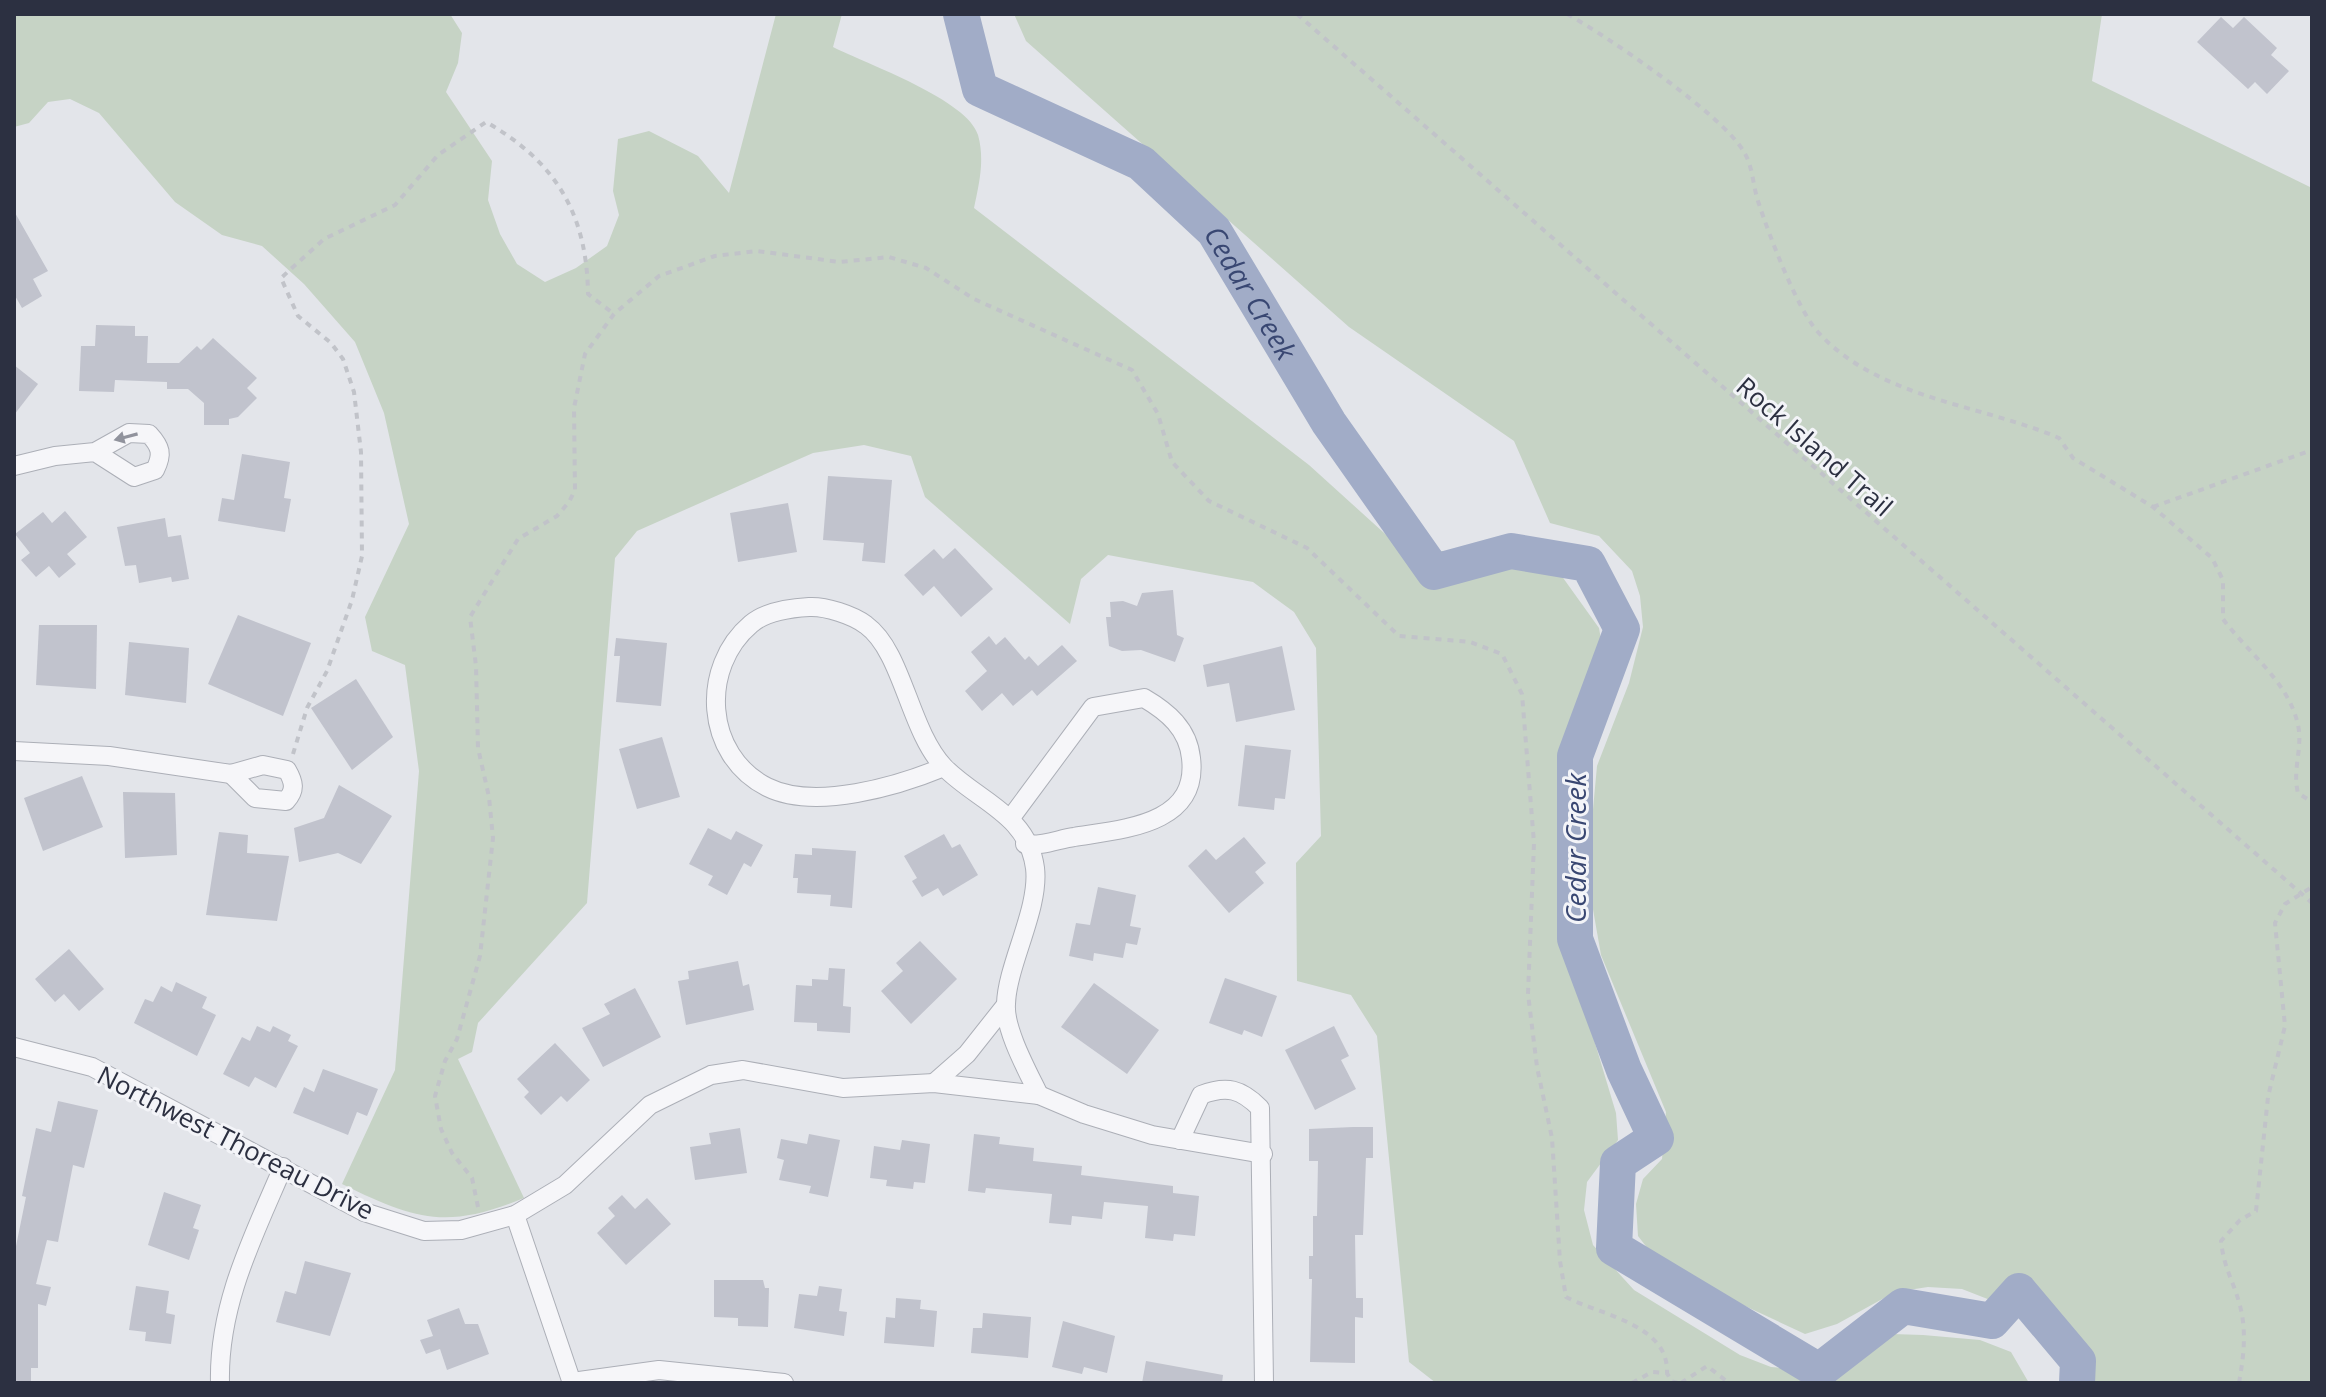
<svg xmlns="http://www.w3.org/2000/svg" width="2326" height="1397" font-family="'Open Sans',sans-serif">
	<style>
		.green { fill: #c6d3c5 }
		.lines { fill: none; stroke-linecap: round; stroke-linejoin: round }
		.river { stroke: #a1acc7; stroke-width: 36 }
		.building { fill: #c1c3cd }
		.street-casing { stroke: #acafb7; stroke-width: 20 }
		.path { stroke: #c1c3c9; stroke-width: 4; stroke-dasharray: 6 6; stroke-linecap: butt }
		.street { stroke: #f6f6f9; stroke-width: 18 }
		.oneway { fill: #91939d }
		.labels { text-anchor: middle; dominant-baseline: central; stroke-width: 6; stroke-linejoin: round; paint-order: stroke }
		.street-label { font-size: 26px; fill: #2c3041; stroke: #f3f4f8 }
		.water-label { font-size: 28px; font-style: italic; fill: #394772; stroke: #f3f4f8 }
	</style>
	<rect width="100%" height="100%" fill="#e3e5ea"/>
	<g class="green">
		<path d="M14,14H450L462,33L458,63L446,92L492,161L488,200L500,234L517,264L545,282L576,268L607,246L619,215L613,191L618,139L649,131L698,156L729,193L776,14H842L833,47C867,64 968,100 978,135C985,160 979,184 974,208L1309,465L1404,551H1445L1527,562L1561,575L1599,628L1603,651L1566,751L1562,867L1565,943L1616,1113L1618,1140L1587,1182L1584,1210L1593,1245L1634,1290L1740,1355L1771,1367L1792,1369L1861,1350L1892,1334L1923,1335L1980,1340L2011,1352L2029,1383H1436L1409,1362L1377,1036L1351,995L1297,981L1296,863L1321,836L1316,648L1294,612L1253,582L1108,555L1081,579L1070,624L925,497L911,456L864,445L813,453L637,531L615,558L587,903L478,1023L472,1052L458,1059L524,1198C447,1230 415,1220 342,1184L395,1070L419,771L405,665L372,651L365,617L409,524L384,413L355,342L304,284L262,246L222,235L175,202L99,113L70,99L48,102L29,123L14,127Z"/>
		<polygon points="1014,14 2102,14 2092,81 2312,188 2312,1383 2076,1383 2026,1314 1962,1289 1928,1287 1895,1292 1837,1324 1805,1334 1732,1300 1652,1254 1638,1236 1636,1204 1643,1179 1662,1159 1666,1112 1601,955 1591,898 1591,831 1597,766 1629,683 1643,627 1640,596 1632,571 1599,536 1550,523 1514,441 1349,327 1026,41"/>
	</g>
	<g class="lines">
		<path class="river" id="s1" d="M961,14L980,89L1141,163L1214,231L1329,423L1434,572L1511,551L1588,564L1622,629L1575,756V939L1624,1070L1656,1138L1618,1163L1614,1248L1819,1371L1903,1306L1992,1321L2019,1291L2078,1361L2077,1383"/>
	</g>
	<g class="building">
		<polygon points="2221,17 2233,28 2244,17 2277,48 2271,55 2289,71 2267,94 2255,82 2248,89 2197,42"/>
		<polygon points="14,211 48,271 33,279 42,296 22,308 14,294"/>
		<polygon points="96,325 135,326 135,336 148,336 147,363 179,363 197,346 201,350 213,338 257,378 247,388 257,398 238,417 229,419 229,425 204,425 204,403 188,389 167,389 167,382 115,380 114,392 79,391 81,346 95,346"/>
		<polygon points="14,365 38,384 14,415"/>
		<polygon points="242,454 290,462 284,498 291,499 285,532 218,521 222,498 234,500"/>
		<polygon points="828,476 892,480 885,563 862,561 864,543 823,540"/>
		<polygon points="788,503 797,552 738,562 730,513"/>
		<polygon points="65,511 87,537 67,554 76,564 59,578 49,566 36,577 21,560 30,553 15,534 43,512 52,523"/>
		<polygon points="165,518 168,537 181,535 189,579 172,582 171,577 139,583 136,565 125,566 117,527"/>
		<polygon points="955,548 993,589 961,617 934,586 923,596 904,575 934,549 943,559"/>
		<polygon points="1173,590 1177,635 1184,638 1175,662 1141,650 1122,651 1109,646 1106,617 1111,617 1110,602 1123,601 1137,606 1142,593"/>
		<polygon points="238,615 311,643 283,716 208,684"/>
		<polygon points="39,625 97,625 96,689 36,685"/>
		<polygon points="989,636 996,645 1005,637 1025,660 1029,656 1038,666 1062,645 1077,661 1037,696 1032,690 1013,706 1002,693 982,711 965,691 987,671 971,652"/>
		<polygon points="616,638 667,643 661,706 616,702 620,656 614,656"/>
		<polygon points="129,642 189,648 186,703 125,695"/>
		<polygon points="1282,646 1295,710 1236,722 1229,683 1207,687 1203,665"/>
		<polygon points="356,679 393,737 352,770 311,708"/>
		<polygon points="662,737 680,797 637,809 619,749"/>
		<polygon points="1245,745 1291,750 1285,799 1275,798 1274,810 1238,806"/>
		<polygon points="82,776 103,827 43,851 24,798"/>
		<polygon points="339,785 392,816 361,864 338,853 299,862 294,828 324,818"/>
		<polygon points="123,792 175,793 177,855 125,858"/>
		<polygon points="708,828 731,840 736,831 763,845 751,867 744,863 727,895 708,885 713,876 689,864"/>
		<polygon points="219,832 248,835 247,853 289,856 277,921 206,915"/>
		<polygon points="944,834 952,848 960,844 978,875 943,896 938,888 922,897 912,881 917,878 904,856"/>
		<polygon points="1244,837 1266,863 1255,872 1264,883 1229,913 1188,866 1206,849 1216,860"/>
		<polygon points="812,848 856,851 852,908 830,906 831,895 797,893 798,878 793,878 795,854 812,855"/>
		<polygon points="1098,887 1136,895 1130,926 1141,928 1137,945 1126,943 1123,958 1094,953 1093,961 1069,956 1076,923 1090,925"/>
		<polygon points="920,941 957,979 911,1024 881,991 903,971 896,963"/>
		<polygon points="69,949 104,989 79,1011 64,994 55,1002 35,979"/>
		<polygon points="738,961 743,986 749,984 754,1010 686,1025 678,981 689,979 688,971"/>
		<polygon points="829,968 845,969 843,1006 851,1007 850,1033 817,1031 817,1023 794,1022 796,985 812,986 812,979 828,980"/>
		<polygon points="1225,978 1277,996 1262,1037 1244,1030 1242,1035 1209,1023"/>
		<polygon points="176,982 207,997 202,1008 216,1015 197,1056 134,1023 145,999 153,1002 161,986 172,992"/>
		<polygon points="1094,983 1159,1030 1127,1074 1061,1027"/>
		<polygon points="635,988 661,1037 603,1067 582,1028 610,1014 604,1004"/>
		<polygon points="257,1026 270,1032 273,1026 291,1035 288,1041 298,1046 276,1088 255,1077 249,1087 223,1074 242,1037 250,1041"/>
		<polygon points="1334,1026 1349,1056 1341,1060 1356,1089 1315,1110 1285,1050"/>
		<polygon points="555,1043 590,1080 567,1102 561,1096 541,1115 524,1097 529,1092 517,1079"/>
		<polygon points="323,1069 378,1089 367,1116 357,1112 348,1135 293,1113 304,1087 314,1092"/>
		<polygon points="58,1101 98,1110 84,1168 73,1165 58,1242 47,1240 36,1284 51,1287 46,1306 38,1304 38,1368 31,1368 31,1381 14,1381 14,1256 26,1197 22,1196 36,1128 51,1132"/>
		<polygon points="1353,1127 1373,1127 1373,1158 1366,1158 1363,1235 1355,1235 1356,1298 1363,1298 1363,1318 1355,1317 1355,1363 1310,1362 1312,1279 1309,1279 1309,1256 1313,1256 1313,1216 1317,1216 1318,1161 1309,1161 1309,1129"/>
		<polygon points="740,1128 747,1173 695,1180 690,1147 711,1144 709,1133"/>
		<polygon points="809,1134 840,1140 828,1197 809,1193 811,1186 779,1180 784,1160 777,1158 781,1139 807,1144"/>
		<polygon points="974,1134 1000,1137 999,1144 1034,1148 1033,1161 1082,1166 1081,1175 1173,1186 1173,1193 1199,1196 1195,1236 1174,1234 1173,1241 1145,1238 1148,1206 1104,1202 1102,1219 1072,1216 1071,1225 1049,1223 1052,1194 986,1188 985,1193 968,1191"/>
		<polygon points="902,1140 930,1144 925,1183 914,1182 913,1189 886,1186 887,1180 870,1178 874,1146 900,1150"/>
		<polygon points="164,1192 201,1205 193,1228 199,1230 189,1260 148,1245"/>
		<polygon points="622,1195 635,1209 647,1198 671,1224 626,1265 597,1233 615,1216 608,1208"/>
		<polygon points="305,1261 351,1273 330,1336 276,1322 285,1291 296,1294"/>
		<polygon points="714,1280 763,1280 765,1288 769,1288 768,1327 738,1326 738,1318 714,1317"/>
		<polygon points="136,1286 169,1291 166,1313 175,1315 171,1344 145,1341 146,1332 129,1330"/>
		<polygon points="819,1286 842,1289 839,1311 847,1312 844,1336 794,1328 799,1294 817,1296"/>
		<polygon points="896,1298 921,1300 920,1309 937,1311 934,1347 884,1343 886,1317 895,1318"/>
		<polygon points="459,1308 465,1324 478,1324 489,1354 447,1370 440,1349 426,1354 420,1340 433,1336 427,1320"/>
		<polygon points="983,1313 1031,1317 1028,1358 971,1353 973,1328 982,1328"/>
		<polygon points="1063,1321 1115,1336 1107,1373 1084,1367 1082,1374 1052,1367"/>
		<polygon points="1146,1361 1223,1375 1222,1383 1142,1383"/>
	</g>
	<g class="lines">
		<defs>
			<g id="street">
				<path d="M14,466L55,456L95,452L129,433L149,434C161,447 163,454 155,470L134,477L95,452"/>
				<polyline points="14,751 109,756 231,774"/>
				<path d="M263,765L287,770C294,782 296,790 286,801L255,798L231,774Z"/>
				<path d="M944,767C898,786 815,811 767,787C704,755 700,667 751,624C765,612 791,608 809,607C825,606 853,615 866,625C903,652 909,730 944,767C977,801 1028,814 1035,868C1040,908 1007,965 1006,1004C1004,1029 1028,1072 1039,1095"/>
				<path d="M1010,819L1093,707L1144,698C1168,712 1188,729 1191,758C1199,825 1123,829 1074,837C1059,839 1041,847 1025,844"/>
				<polyline points="14,1047 92,1067 364,1212 424,1231 461,1230 515,1215 565,1185 650,1105 711,1075 743,1070 843,1088 934,1083 1039,1095 1084,1114 1152,1135 1263,1154"/>
				<polyline points="934,1083 967,1054 1005,1006"/>
				<path d="M1180,1140L1201,1095C1227,1085 1241,1089 1260,1108L1264,1383"/>
				<polyline points="515,1215 572,1383"/>
				<polyline points="572,1382 659,1370 784,1383"/>
				<path d="M220,1383C218,1305 253,1237 283,1167"/>
			</g>
		</defs>
		<use href="#street" class="street-casing"/>
		<g class="path">
			<polyline points="1297,14 2312,903"/>
			<path d="M1567,14C1607,36 1723,115 1744,152C1753,166 1753,188 1759,204C1769,235 1797,308 1817,331C1878,399 1980,404 2059,438L2073,458L2153,507L2212,558L2223,580V619C2248,653 2289,682 2298,725C2303,748 2292,770 2298,793L2312,802"/>
			<polyline points="2153,507 2312,450"/>
			<path d="M293,754L307,708L327,671L352,600L362,556L361,452L354,392L343,359L331,343L298,316L281,278L324,239L395,205L438,155L486,122C556,162 587,214 588,294L614,314"/>
			<path d="M478,1207L472,1178L452,1153L441,1129L435,1096L445,1061L457,1039L480,956L493,838L489,797L478,748L476,666L470,617L518,539L557,516L569,502L575,490L574,408L585,354L614,314L659,276L715,256L757,251L840,262L889,257L926,268L974,299L1132,370L1158,414L1172,462L1209,501L1307,548L1399,636L1470,642L1502,654L1522,694L1534,843L1528,994L1537,1067L1552,1138L1560,1261L1566,1297C1600,1315 1669,1324 1667,1373"/>
			<polyline points="1632,1383 1652,1372 1667,1373 1671,1381 1678,1383"/>
			<polyline points="1681,1383 1707,1366 1729,1383"/>
			<path d="M2239,1383C2244,1354 2247,1330 2239,1302C2232,1278 2224,1268 2221,1241L2240,1220L2256,1211L2268,1097L2285,1026L2275,923L2285,904L2312,887"/>
		</g>
		<use href="#street" class="street"/>
	</g>
	<defs><path id="oneway-solid" d="M-6-.8H1V-3.2L6.5 0L1 3.2V.8H-6Z" transform="scale(2)"/></defs>
	<use class="oneway" href="#oneway-solid" transform="translate(126 437) rotate(165)"/>
	<g class="labels">
		<g class="street-label">
			<text transform="translate(1815 446) rotate(41)">Rock Island Trail</text>
			<text transform="translate(236 1142) rotate(27)">Northwest Thoreau Drive</text>
		</g>
		<g class="water-label">
			<text stroke="none"><textPath href="#s1" startOffset="426">Cedar Creek</textPath></text>
			<text transform="translate(1575 848) rotate(-90)">Cedar Creek</text>
		</g>
	</g>
	<rect width="2326" height="1397" fill="none" stroke="#2c3041" stroke-width="32"/>
</svg>
